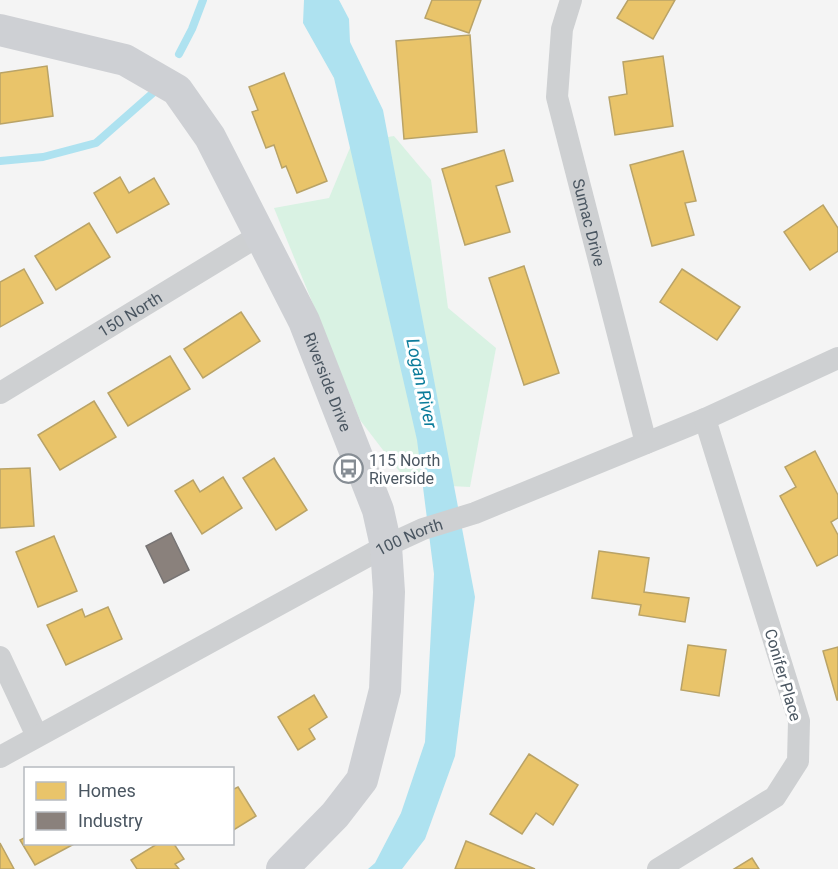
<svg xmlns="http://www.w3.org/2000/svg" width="838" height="869" font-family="Roboto,sans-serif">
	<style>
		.green { fill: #d9f2e3 }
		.water { fill: #aee2f0 }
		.homes { fill: #e9c46a; stroke: #b9a367; stroke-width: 1.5 }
		.industry { fill: #8a817c; stroke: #777474; stroke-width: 1.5 }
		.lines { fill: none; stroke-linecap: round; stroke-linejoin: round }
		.stream { stroke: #aee2f0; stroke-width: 8 }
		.street { stroke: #ced0d2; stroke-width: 22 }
		.secondary { stroke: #ced0d4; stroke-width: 32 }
		.labels { text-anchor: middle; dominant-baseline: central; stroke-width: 6; stroke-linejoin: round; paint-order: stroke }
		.street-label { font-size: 16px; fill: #4a5661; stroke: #fff }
		.poi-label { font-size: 16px; fill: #4a5661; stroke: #fff; text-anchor: start }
		.water-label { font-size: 18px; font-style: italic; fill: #0c7c9b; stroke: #fff }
	</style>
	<rect width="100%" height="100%" fill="#f4f4f4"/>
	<polygon class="green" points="394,136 431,180 448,308 496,348 470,487 409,484 360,420 274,208 329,198 352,143"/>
	<polygon class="water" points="304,0 339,0 349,19 350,42 383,110 475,597 455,756 425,839 402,869 368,869 375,863 401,813 425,742 434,574 417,440 334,78 303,23"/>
	<g class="homes">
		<polygon points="432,0 481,0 469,33 425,18"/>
		<polygon points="628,0 675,0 653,39 617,18"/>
		<polygon points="470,35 477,132 404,139 396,41"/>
		<polygon points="663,56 673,126 615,135 609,97 627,94 623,62"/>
		<polygon points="47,66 53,116 0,124 0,73"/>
		<polygon points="284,73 327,181 297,193 286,166 282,168 274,145 266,148 252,112 258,110 249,87"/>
		<polygon points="504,150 513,181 496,186 510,232 465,245 442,169"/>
		<polygon points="683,151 696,201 685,203 694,235 652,246 630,165"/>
		<polygon points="120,177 129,193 154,178 169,204 117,233 94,193"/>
		<polygon points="823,205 838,228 838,251 810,270 784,232"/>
		<polygon points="89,223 110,257 56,290 35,256"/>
		<polygon points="524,266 559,373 524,385 489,278"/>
		<polygon points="24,269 43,303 0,327 0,282"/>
		<polygon points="682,269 740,307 717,340 660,302"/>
		<polygon points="241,312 260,341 203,378 184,349"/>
		<polygon points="170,356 190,389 128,426 108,393"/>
		<polygon points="94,401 116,437 60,470 38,435"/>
		<polygon points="815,451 838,495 838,518 831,522 838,535 838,555 817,566 780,496 796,487 785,467"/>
		<polygon points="274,458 307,510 276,530 243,478"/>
		<polygon points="30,468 34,526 0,528 0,469"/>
		<polygon points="223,477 242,508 202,534 175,491 193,480 200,492"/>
		<polygon points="54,536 77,591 38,607 16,552"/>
		<polygon points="599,551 649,558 644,592 689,598 685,622 639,615 641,605 592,598"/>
		<polygon points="108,607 122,639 66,665 47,625 82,609 85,617"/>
		<polygon points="688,645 726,650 719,696 681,690"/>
		<polygon points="838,647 838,700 837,700 823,651"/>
		<polygon points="314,695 327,717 309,729 315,739 298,750 278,717"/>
		<polygon points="529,754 578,785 553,825 536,813 522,834 490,814"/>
		<polygon points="238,787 256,816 232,831 232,790"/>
		<polygon points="26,837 26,844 74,844 35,865 20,840"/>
		<polygon points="466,841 535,869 455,869"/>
		<polygon points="0,843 14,869 0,869"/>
		<polygon points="157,844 174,844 184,859 175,864 179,869 137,869 131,860"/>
		<polygon points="752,858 759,869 734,869"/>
	</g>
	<polygon class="industry" points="171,533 189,570 164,583 146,546"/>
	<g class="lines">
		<g class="stream">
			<polyline points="179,54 192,29 203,0"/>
			<polyline points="0,161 43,157 96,143 154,92"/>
		</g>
		<g class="street">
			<path id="s1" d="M571,0L562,29L557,97L646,443"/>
			<path id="s2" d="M0,393L260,235"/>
			<polyline points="0,657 37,736"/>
			<path id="s3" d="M0,757L386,546L423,529L475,513L705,419L838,358"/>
			<polyline points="658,869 775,797 798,761 799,721 705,419"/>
		</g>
		<path class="secondary" id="s4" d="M0,30L125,60L177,90L210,137L304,321L378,510L386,546L389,592L385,690L362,780L335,815L282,869"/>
	</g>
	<defs>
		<symbol id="bus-ring" viewBox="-11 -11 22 22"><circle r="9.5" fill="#fff" stroke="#868d94" stroke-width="1.5"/><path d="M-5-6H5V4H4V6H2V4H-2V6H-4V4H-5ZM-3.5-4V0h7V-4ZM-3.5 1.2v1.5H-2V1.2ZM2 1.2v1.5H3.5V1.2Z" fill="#868d94"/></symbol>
	</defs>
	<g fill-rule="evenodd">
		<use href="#bus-ring" x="332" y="452" width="33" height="33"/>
	</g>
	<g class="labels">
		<g class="street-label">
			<text stroke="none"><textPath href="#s1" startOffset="228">Sumac Drive</textPath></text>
			<text stroke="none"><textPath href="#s2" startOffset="152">150 North</textPath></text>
			<text stroke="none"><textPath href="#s4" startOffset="518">Riverside Drive</textPath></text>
			<text stroke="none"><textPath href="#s3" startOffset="465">100 North</textPath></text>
			<text transform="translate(783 675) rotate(74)">Conifer Place</text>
		</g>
		<g class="poi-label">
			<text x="369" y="460">115 North<tspan x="369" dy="18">Riverside</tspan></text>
		</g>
		<g class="water-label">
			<text transform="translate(422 383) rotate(78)">Logan River</text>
		</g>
	</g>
	<rect x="24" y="767" width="210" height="78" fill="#ffffff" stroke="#b7bbc0" stroke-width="1.5"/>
	<rect x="36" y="782" width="30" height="18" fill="#e9c46a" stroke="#b7bbc0" stroke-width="1.5"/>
	<text x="78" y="797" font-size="18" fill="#4a5661">Homes</text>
	<rect x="36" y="812" width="30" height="18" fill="#8a817c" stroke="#b7bbc0" stroke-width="1.5"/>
	<text x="78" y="827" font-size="18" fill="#4a5661">Industry</text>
</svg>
